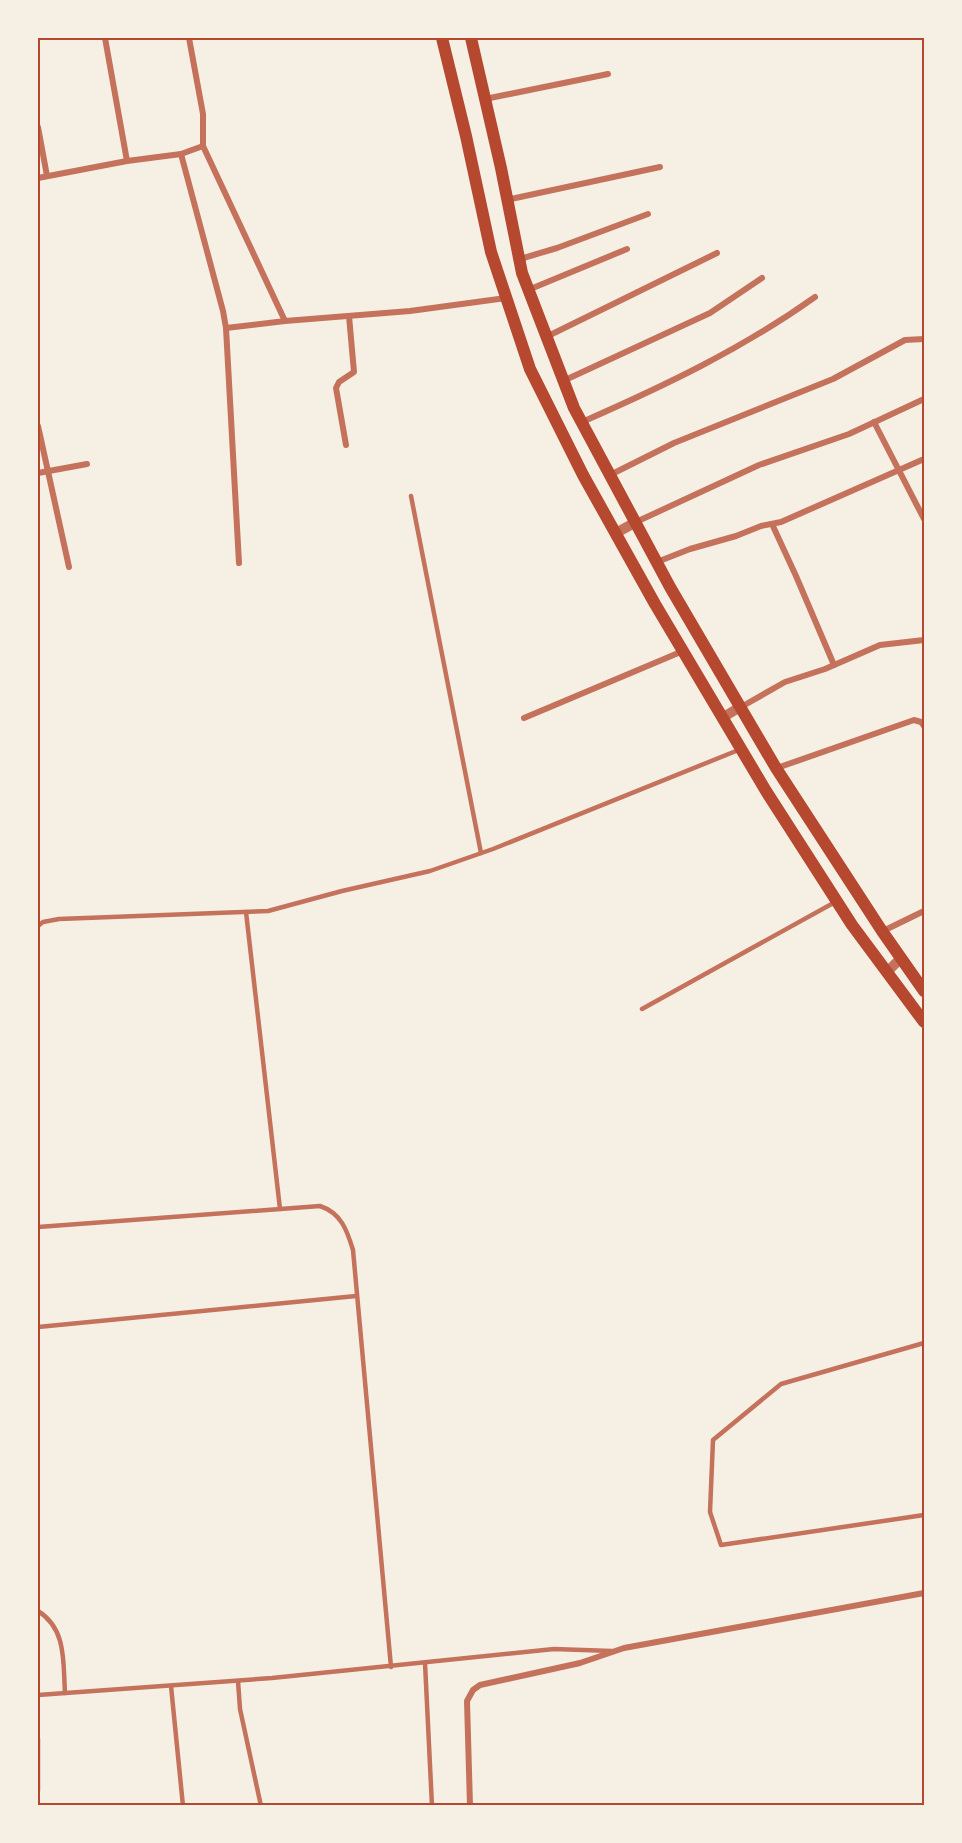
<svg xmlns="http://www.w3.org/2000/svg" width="962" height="1843" font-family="Inter,sans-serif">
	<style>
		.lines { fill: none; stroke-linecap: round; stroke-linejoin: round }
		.service { stroke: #c5725c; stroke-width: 4.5 }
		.minor { stroke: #c5725c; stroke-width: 6 }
		.tertiary { stroke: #c5725c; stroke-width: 10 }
		.secondary { stroke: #b5482f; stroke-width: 12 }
		.neatline { fill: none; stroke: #b5482f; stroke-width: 2 }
	</style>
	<rect width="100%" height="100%" fill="#f6efe4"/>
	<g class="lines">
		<g class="service">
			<polyline points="411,496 481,853"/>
			<polyline points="246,912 280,1209"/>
			<polyline points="38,926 43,922 59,919 268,911 342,891 430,871 493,849 741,749"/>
			<polyline points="642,1009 837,901"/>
			<path d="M38,1227L320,1206C341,1213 347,1230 353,1250L391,1667"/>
			<polyline points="38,1327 356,1296"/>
			<polyline points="924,1343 781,1384 713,1440 710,1512 721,1545 924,1515"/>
			<path d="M38,1611C67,1629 63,1663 65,1693"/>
			<polyline points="425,1663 432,1806"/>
			<polyline points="238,1681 240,1709 261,1806"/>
			<polyline points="171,1686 183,1806"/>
			<polyline points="38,1695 272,1678 554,1649 612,1651"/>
			<polyline points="38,1739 38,1791"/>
		</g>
		<g class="minor">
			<polyline points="105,38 127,161"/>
			<polyline points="485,99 608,74"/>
			<polyline points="38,127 47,176"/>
			<polyline points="203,146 285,321"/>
			<polyline points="181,154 223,311 226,328 239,563"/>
			<polyline points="38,178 127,161 181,154 203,146 203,114 189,38"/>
			<polyline points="506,200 660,167"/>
			<polyline points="520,259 557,248 648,214"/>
			<polyline points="528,290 627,249"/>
			<polyline points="226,328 285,321 410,311 506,298"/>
			<polyline points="546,337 717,253"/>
			<polyline points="563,381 710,313 762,278"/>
			<path d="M582,422C664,386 742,349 815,297"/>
			<polyline points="874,422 924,519"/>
			<polyline points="38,426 69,567"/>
			<polyline points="346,445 336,388 339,382 354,372 349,316"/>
			<polyline points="38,473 87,464"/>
			<polyline points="610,475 674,443 833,379 905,340 924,339"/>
			<polyline points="636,522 759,465 849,434 924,399"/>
			<polyline points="772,524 796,576 834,665"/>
			<polyline points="657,562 690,549 736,536 761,526 781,522 924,459"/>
			<polyline points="741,707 785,682 825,669 880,645 924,640"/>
			<polyline points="524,718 683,651"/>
			<polyline points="777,768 914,720 921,722 924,726"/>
			<polyline points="883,931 924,911"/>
			<polyline points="470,1806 467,1701 473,1690 480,1685 580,1663 624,1648 924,1593"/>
		</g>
		<g class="tertiary">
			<polyline points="616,533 636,522"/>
			<polyline points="722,718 740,707"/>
			<polyline points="887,972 901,958"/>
		</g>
		<g class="secondary">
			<polyline points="442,38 466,136 491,252 530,369 583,475 655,604 766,791 852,925 924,1022"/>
			<polyline points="471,38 501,168 522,273 574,408 670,587 776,768 882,931 924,991"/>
		</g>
	</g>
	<rect width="962" height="1843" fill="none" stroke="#f6efe4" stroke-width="78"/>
	<rect x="39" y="39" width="884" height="1765" class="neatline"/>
</svg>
